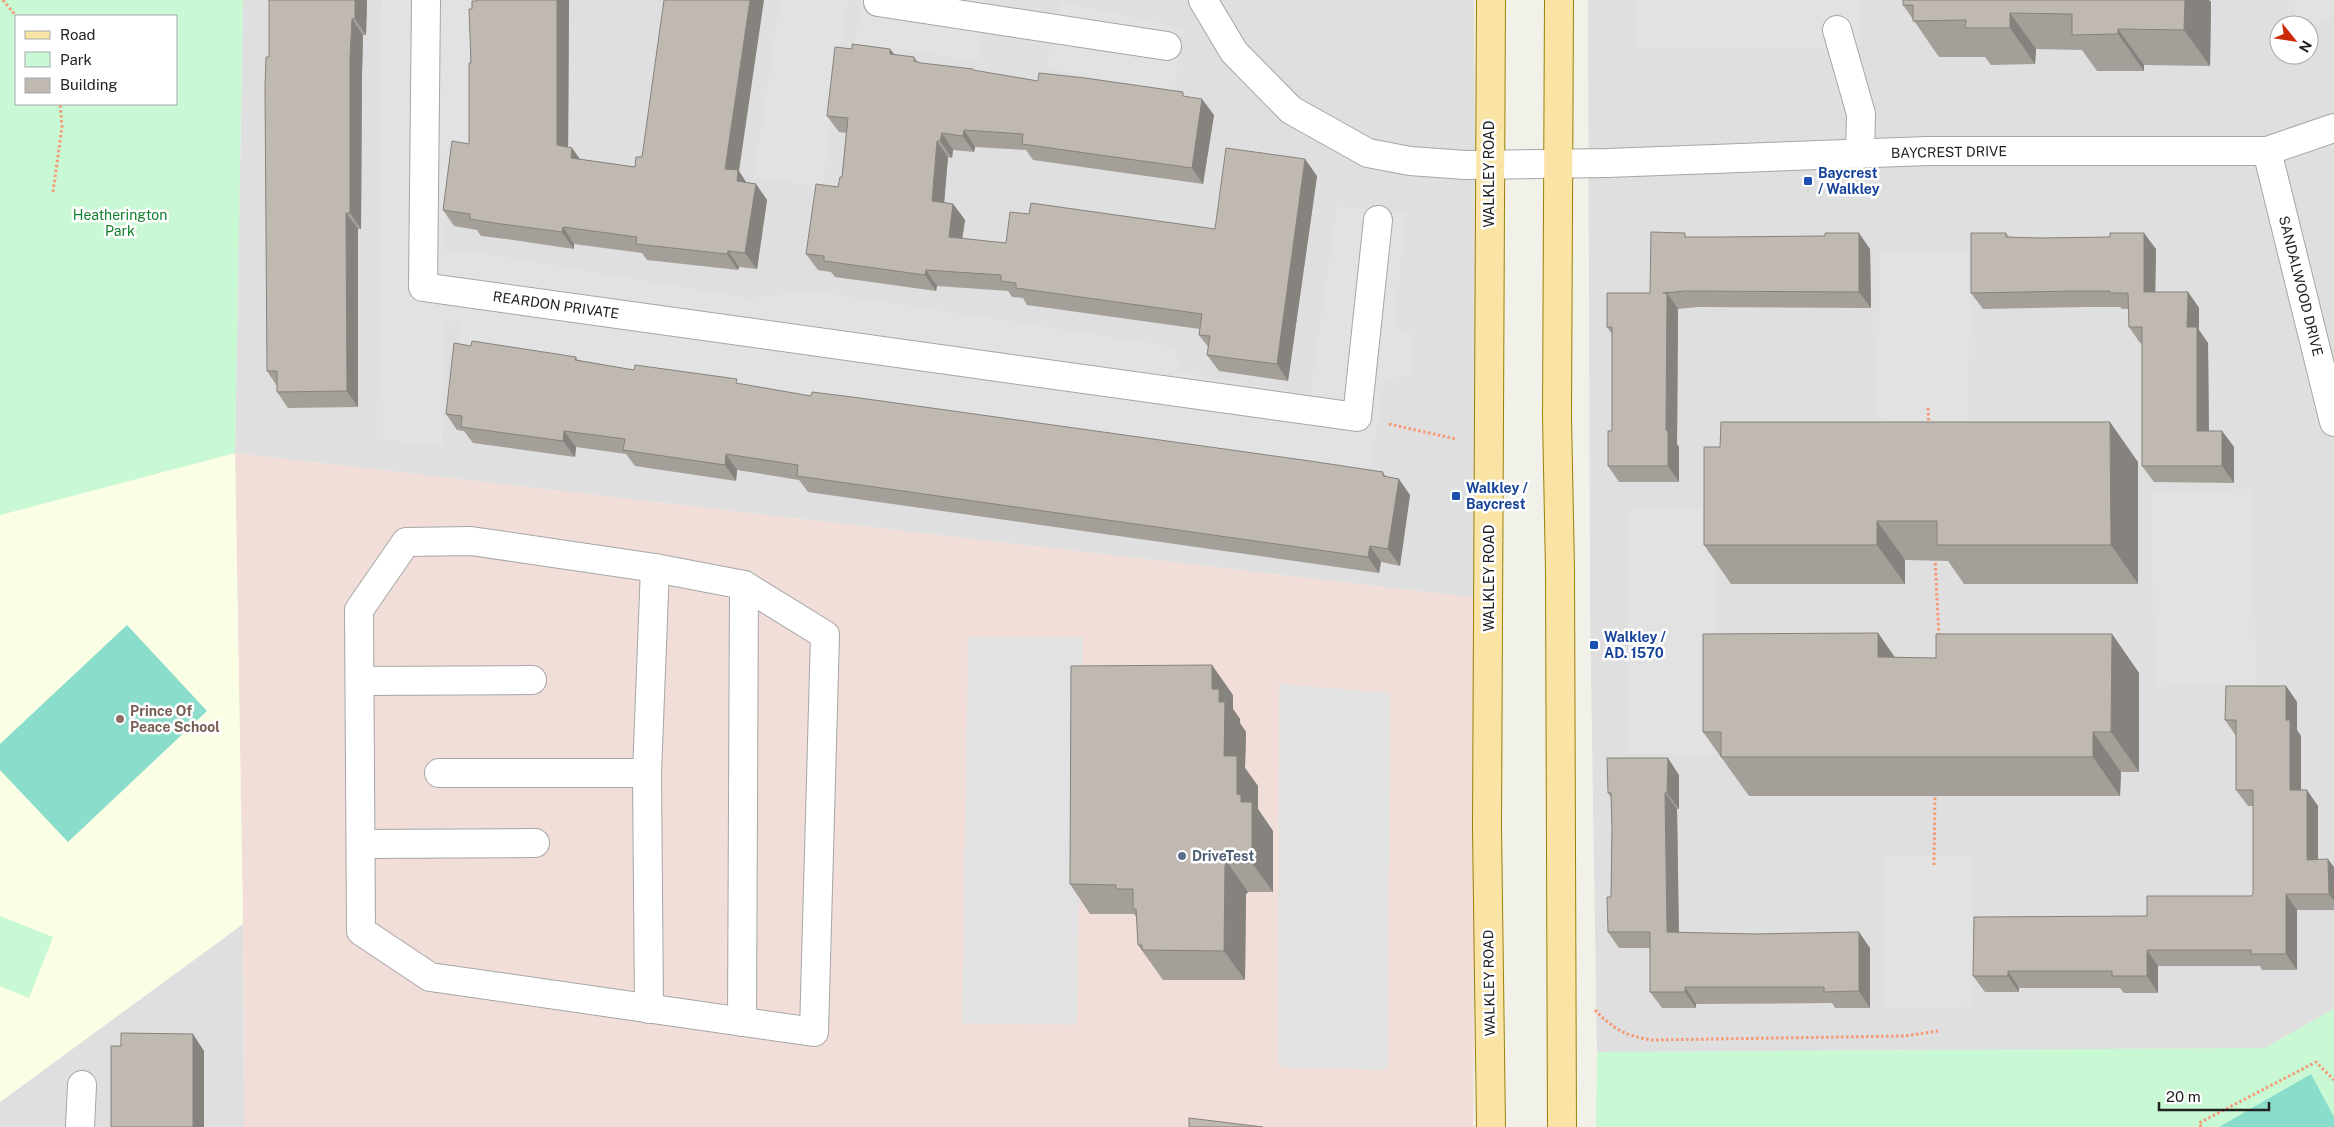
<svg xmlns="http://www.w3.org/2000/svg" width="2334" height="1127" font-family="'Public Sans',sans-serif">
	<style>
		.residential { fill: #e0dfdf; fill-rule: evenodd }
		.commercial { fill: #f1ded9 }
		.education { fill: #fafee5 }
		.park { fill: #c9f8d5; fill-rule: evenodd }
		.pitch { fill: #8bddcb }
		.parking { fill: #e2e2e2 }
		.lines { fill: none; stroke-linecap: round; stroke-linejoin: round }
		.minor-casing { stroke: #a6a6a6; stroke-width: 30 }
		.major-casing { stroke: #9a8206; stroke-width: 30 }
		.path { stroke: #f59976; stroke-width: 3; stroke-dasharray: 2.5 2.5; stroke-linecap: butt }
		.minor { stroke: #fff; stroke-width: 28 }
		.major { stroke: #f9e4a6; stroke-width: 28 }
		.wall { fill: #a49f99 }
		.shaded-wall { fill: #86827d }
		.building { fill: #bfb9b2; stroke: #86827d }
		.transit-dot { fill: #1a4fb4; stroke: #fff; stroke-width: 2 }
		.education-dot { fill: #8d6e63; stroke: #fff; stroke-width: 2 }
		.service-dot { fill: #5c6f8a; stroke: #fff; stroke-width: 2 }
		.labels { text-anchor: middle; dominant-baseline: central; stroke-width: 5; stroke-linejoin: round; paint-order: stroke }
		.street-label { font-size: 14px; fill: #222; stroke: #fff }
		.transit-label { font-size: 14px; font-weight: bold; fill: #164399; stroke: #fff; text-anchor: start }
		.park-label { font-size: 14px; fill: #107f2d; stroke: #fff }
		.education-label { font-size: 14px; font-weight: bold; fill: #785e54; stroke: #fff; text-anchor: start }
		.service-label { font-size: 14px; font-weight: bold; fill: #4e5e75; stroke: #fff; text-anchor: start }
	</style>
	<rect width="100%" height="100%" fill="#f1f0e9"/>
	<g class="residential">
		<polygon points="243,0 1474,0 1479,598 235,453"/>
		<path d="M1588,0H2334V1009L2265,1048L1597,1052L1590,612ZM2279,25H2309V55H2279Z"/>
		<polygon points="243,924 244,1127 0,1127 0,1102"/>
	</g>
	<polygon class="commercial" points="235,453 1479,598 1473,1127 244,1127 243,924"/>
	<polygon class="education" points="235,453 243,924 0,1102 0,515"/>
	<g class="park">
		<path d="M0,0H243L235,453L0,515ZM16,16H176V104H16Z"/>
		<polygon points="0,916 53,937 29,998 0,986"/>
		<polygon points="2334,1009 2334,1127 1596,1127 1597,1052 2264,1048"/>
	</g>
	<g class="pitch">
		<polygon points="127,625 207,711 68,842 0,770 0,744"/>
		<polygon points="2311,1074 2334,1117 2334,1127 2219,1127"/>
	</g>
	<g class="parking">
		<polygon points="382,0 478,0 472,144 447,146 445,251 469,251 749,298 814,291 1176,347 1179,372 1310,394 1337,206 1406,213 1394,328 1414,335 1410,376 1384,379 1370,473 459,345 462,322 443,321 442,447 377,438"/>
		<polygon points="780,0 848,0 822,187 754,178"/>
		<polygon points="861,0 987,0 978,61 855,43"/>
		<rect x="1637" y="0" width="222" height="48"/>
		<polygon points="2294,0 2334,0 2334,17 2309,29 2309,25 2297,25"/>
		<polygon points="1060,2 1183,28 1174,92 1046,68"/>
		<polygon points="1880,252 1971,253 1968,421 1877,419"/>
		<polygon points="2252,489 2256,684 2155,687 2151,492"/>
		<rect x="1628" y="510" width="89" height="244"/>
		<polygon points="968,637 1083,637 1077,1025 962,1023"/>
		<polygon points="1279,684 1390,693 1388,1070 1278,1067"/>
		<polygon points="1883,855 1973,855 1972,1007 1883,1008"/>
	</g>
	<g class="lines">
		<defs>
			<g id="minor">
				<polyline points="426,0 423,287 1357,417 1378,220"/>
				<polyline points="1203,0 1234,52 1291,110 1368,153 1410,161 1465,165 1607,163 1928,151 2267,151 2334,128"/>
				<polyline points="878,2 1167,46"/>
				<polyline points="1837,30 1861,114 1860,154"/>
				<polyline points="2267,151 2334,422"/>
				<polygon points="471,541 655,568 744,585 825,635 814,1032 430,977 361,931 359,610 406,542"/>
				<polyline points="360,681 532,680"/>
				<polyline points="439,773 647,773"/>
				<polyline points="361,844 535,843"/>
				<polyline points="649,1009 647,773 655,568"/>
				<polyline points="742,1022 744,585"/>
				<polyline points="80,1127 82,1085"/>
			</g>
			<g id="major">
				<polyline points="1559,0 1557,417 1560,570 1562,1127"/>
				<polyline points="1491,1127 1487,827 1491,0"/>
			</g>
		</defs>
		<use href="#minor" class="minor-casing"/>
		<use href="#major" class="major-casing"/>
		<g class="path">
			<polyline points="3,0 16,16"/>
			<polyline points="53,192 62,127 60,104"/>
			<polyline points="1928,408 1929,425"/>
			<polyline points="1389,424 1456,439"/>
			<polyline points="1935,558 1939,637"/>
			<polyline points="1934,865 1935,793"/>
			<path d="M1595,1010C1613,1029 1626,1036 1652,1040L1905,1036L1938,1031"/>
			<polyline points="2201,1127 2199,1123 2316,1062 2334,1080"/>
		</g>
		<use href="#minor" class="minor"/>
		<use href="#major" class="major"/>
	</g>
	<g class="wall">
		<polygon points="367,0 366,35 363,35 362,73 361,229 358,229 358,407 288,408 277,392 277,386 267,371 269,57"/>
		<polygon points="477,0 569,0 568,147 572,148 580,159 635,167 739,171 746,182 756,184 767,200 757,269 739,267 738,270 647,260 642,253 574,244 574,249 506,239 481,236 477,230 454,226 443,210 469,144 472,9"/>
		<polygon points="1903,0 2209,0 2211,2 2210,66 2144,65 2144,71 2097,71 2082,50 2036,49 2035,64 1991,65 1985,57 1939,57 1903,5"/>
		<polygon points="852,49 890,49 895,55 914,57 918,62 921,63 1038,81 1186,97 1214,115 1203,184 1033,160 1026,150 975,147 974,152 953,150 952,158 948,157 944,202 953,204 965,220 962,239 1006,243 1029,214 1215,229 1317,176 1288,381 1219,371 1207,355 1209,348 1199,335 1200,329 1027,305 1023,298 1012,297 1008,291 937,286 936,291 835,277 831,272 818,270 806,254 842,177 846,133 839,132 827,116"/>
		<polygon points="2006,233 2009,237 2156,249 2155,292 2188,292 2199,308 2199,330 2208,343 2209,431 2222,431 2234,447 2234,483 2154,482 2142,466 2142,344 2140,343 2129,327 2128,309 2122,309 2120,307 2087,307 1983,309 1971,293"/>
		<polygon points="1688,237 1870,249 1871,308 1697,307 1678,309 1677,444 1679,447 1679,482 1619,482 1608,466 1612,431 1612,334 1607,327 1650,293"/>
		<polygon points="471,346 576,357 578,360 634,370 740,384 811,396 1383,472 1386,477 1410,495 1400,566 1381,562 1379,573 808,492 799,480 737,470 736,481 635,466 626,454 576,447 575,457 473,443 464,431 457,430 446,414"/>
		<polygon points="2138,462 2138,584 1964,584 1948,561 1905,560 1905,584 1731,584 1704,545"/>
		<polygon points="1878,633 1895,657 1936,658 2112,634 2139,673 2139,772 2121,772 2120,796 1749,796 1703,732"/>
		<polygon points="2286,686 2297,702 2297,730 2301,736 2301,790 2318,806 2318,859 2334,867 2334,910 2297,910 2297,970 2262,970 2260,966 2158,966 2158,993 2124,993 2120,988 2019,988 2019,992 1985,992 1973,976 2147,916 2251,896 2253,894 2253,806 2248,806 2236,790 2236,736 2225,720"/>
		<polygon points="1233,695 1233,709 1240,719 1240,723 1246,732 1245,768 1258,786 1258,809 1273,831 1273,892 1248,892 1246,894 1245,980 1163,980 1138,945 1137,918 1134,914 1090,914 1070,884"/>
		<polygon points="1679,775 1679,809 1677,809 1679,932 1870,948 1870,1008 1835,1008 1832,1003 1696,1004 1696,1008 1662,1008 1650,992 1650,948 1619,948 1608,932 1611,897 1612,828 1611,798 1608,793"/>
	</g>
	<g class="shaded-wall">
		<polygon points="355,0 367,0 366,35 355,19"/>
		<polygon points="557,0 569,0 568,162 557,145"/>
		<polygon points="750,0 764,0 739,171 749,187 748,197 725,169"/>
		<polygon points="2185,0 2209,0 2211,2 2210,66 2184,30"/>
		<polygon points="2010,13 2036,49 2035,64 2010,28"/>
		<polygon points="352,19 363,35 362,73 361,229 350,213 350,56"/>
		<polygon points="2118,29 2144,65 2144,71 2118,34"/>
		<polygon points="890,49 902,65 890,54"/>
		<polygon points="1202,99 1214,115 1203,184 1192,168"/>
		<polygon points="964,130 975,147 974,152 963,136"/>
		<polygon points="942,133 953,150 952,158 940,141"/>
		<polygon points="937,141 948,157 943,217 932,201"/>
		<polygon points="572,148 583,164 571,158"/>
		<polygon points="1305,159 1317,176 1288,381 1277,364"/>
		<polygon points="756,184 767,200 757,269 745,253"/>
		<polygon points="953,204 965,220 960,253 949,237"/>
		<polygon points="346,213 358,229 358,407 347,391"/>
		<polygon points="563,227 574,244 574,249 562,232"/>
		<polygon points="1859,233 1870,249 1871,308 1859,292"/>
		<polygon points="2144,233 2156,249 2155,308 2144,292"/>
		<polygon points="728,251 739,267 738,270 727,254"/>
		<polygon points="926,270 937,286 936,291 925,275"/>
		<polygon points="2188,292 2199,308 2199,330 2208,343 2209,447 2197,431 2187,327"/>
		<polygon points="1667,293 1678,309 1677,444 1679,447 1679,482 1668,466 1666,430"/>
		<polygon points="2110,422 2138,462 2138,584 2111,545"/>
		<polygon points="564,431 576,447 575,457 563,441"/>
		<polygon points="2222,431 2234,447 2234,483 2222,466"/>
		<polygon points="726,454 737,470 736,481 725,465"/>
		<polygon points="1399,479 1410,495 1400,566 1388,549"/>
		<polygon points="1877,521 1905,560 1905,584 1877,545"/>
		<polygon points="1370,546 1381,562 1379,573 1368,557"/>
		<polygon points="1878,633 1905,673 1878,657"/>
		<polygon points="2112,634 2139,673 2139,772 2111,732"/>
		<polygon points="1212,665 1233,695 1233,709 1240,719 1240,723 1246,732 1245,768 1258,786 1258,809 1273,831 1273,892 1252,863 1237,794 1224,756 1219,702 1212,689"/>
		<polygon points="2286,686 2297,702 2297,730 2301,736 2301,806 2290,790 2286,720"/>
		<polygon points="2093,732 2121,772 2120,796 2093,757"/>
		<polygon points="1668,758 1679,775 1679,809 1667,793"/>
		<polygon points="2307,790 2318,806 2318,876 2307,860"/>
		<polygon points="1665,793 1677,809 1679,948 1667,932"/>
		<polygon points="2328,859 2334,867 2334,901 2329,894"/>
		<polygon points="1227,862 1248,892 1246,894 1245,980 1224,951 1225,865"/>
		<polygon points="2286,894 2297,910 2297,970 2286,954"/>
		<polygon points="1859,932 1870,948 1870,1008 1859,991"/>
		<polygon points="2147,950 2158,966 2158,993 2147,976"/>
		<polygon points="2008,971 2019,988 2019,992 2008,976"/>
		<polygon points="1685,987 1696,1004 1696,1008 1685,992"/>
		<polygon points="193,1034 204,1051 204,1127 193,1127"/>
	</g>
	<g class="building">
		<polygon points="269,0 355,0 355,19 352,19 350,56 350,213 346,213 347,391 277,392 277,371 267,371 265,87 266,57 269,57"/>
		<polygon points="477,0 557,0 557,145 572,148 571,158 635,167 636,157 642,157 664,0 750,0 725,169 738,170 737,181 756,184 745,253 728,251 727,254 636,244 637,237 563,227 562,232 494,223 470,219 470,214 443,210 452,141 469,144 469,63 471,63 469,9 472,9 472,1 477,1"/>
		<polygon points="1903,0 2185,0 2184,30 2118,29 2118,34 2072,35 2072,14 2010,13 2010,28 1965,28 1966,20 1913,21 1913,5 1903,5"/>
		<polygon points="852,44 890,49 890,54 914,57 914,61 921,63 973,69 973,70 1038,81 1039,73 1085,78 1183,92 1183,96 1202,99 1192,168 1022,144 1023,134 964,130 963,136 942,133 940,141 937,141 932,201 953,204 949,237 1006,243 1010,212 1029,214 1031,203 1215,229 1226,148 1305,159 1277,364 1207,355 1210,336 1199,335 1202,314 1016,288 1016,283 1001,281 1001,275 926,270 925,275 824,261 824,256 806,254 816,184 838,187 840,177 842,177 848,118 827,116 835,47 852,49"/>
		<polygon points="1651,232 1685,233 1685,237 1720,237 1825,236 1825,233 1859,233 1859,292 1686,291 1663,293 1667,293 1666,430 1668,431 1668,466 1608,466 1608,431 1612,431 1612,327 1607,327 1607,293 1650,293"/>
		<polygon points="1971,233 2006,233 2006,237 2041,238 2110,237 2110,233 2144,233 2144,292 2188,292 2187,327 2197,327 2197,431 2222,431 2222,466 2142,466 2142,327 2129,327 2128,293 2110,293 2110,291 2076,291 1971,293"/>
		<polygon points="472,341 576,357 575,360 634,370 635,365 737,379 736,383 811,396 812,392 860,398 1310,461 1383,472 1383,476 1399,479 1388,549 1370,546 1368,557 797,476 798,465 726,454 725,465 623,450 625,439 564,431 563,441 461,427 462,416 446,414 454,343 471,346"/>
		<polygon points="1721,422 2110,422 2111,545 1937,545 1937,521 1877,521 1877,545 1704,545 1704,447 1720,447"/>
		<polygon points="1878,633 1878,657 1936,658 1936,634 2112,634 2111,732 2093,732 2093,757 1721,757 1721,732 1703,732 1703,634"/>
		<polygon points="1212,665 1212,689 1219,689 1219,702 1225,702 1224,756 1237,756 1237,794 1241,795 1241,802 1252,802 1252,863 1227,862 1225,865 1224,951 1142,950 1142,945 1138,945 1136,909 1133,909 1133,889 1116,889 1116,885 1070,884 1071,666"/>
		<polygon points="2226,686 2286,686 2286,720 2290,720 2290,790 2307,790 2307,860 2328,859 2329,894 2286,894 2286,954 2251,954 2251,950 2147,950 2147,976 2112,976 2112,971 2008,971 2008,976 1973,976 1974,917 2147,916 2147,896 2251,896 2253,894 2253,790 2236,790 2236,720 2225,720"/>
		<polygon points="1607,758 1668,758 1667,793 1665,793 1667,932 1755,934 1859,932 1859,991 1824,992 1824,987 1685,987 1685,992 1650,992 1650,932 1608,932 1607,897 1611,897 1612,828 1611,793 1608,793"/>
		<polygon points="121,1033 193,1034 193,1127 111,1127 111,1046 121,1046"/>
		<polygon points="1189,1118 1263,1127 1189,1127"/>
	</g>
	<g class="transit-dot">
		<rect x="1803" y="176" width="10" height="10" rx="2.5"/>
		<rect x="1451" y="491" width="10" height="10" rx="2.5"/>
		<rect x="1589" y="640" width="10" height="10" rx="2.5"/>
	</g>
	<circle class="education-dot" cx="120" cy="719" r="5"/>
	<circle class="service-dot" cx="1182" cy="856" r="5"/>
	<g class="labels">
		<g class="street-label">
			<text transform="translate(1949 152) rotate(-1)">BAYCREST DRIVE</text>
			<text transform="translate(1489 174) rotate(-90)">WALKLEY ROAD</text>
			<text transform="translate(2301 286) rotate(76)">SANDALWOOD DRIVE</text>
			<text transform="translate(556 305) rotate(8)">REARDON PRIVATE</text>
			<text transform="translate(1489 578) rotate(-90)">WALKLEY ROAD</text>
			<text transform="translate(1489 983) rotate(-91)">WALKLEY ROAD</text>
		</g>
		<g class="transit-label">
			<text x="1818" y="173">Baycrest<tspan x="1818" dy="16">/ Walkley</tspan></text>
			<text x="1466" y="488">Walkley /<tspan x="1466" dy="16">Baycrest</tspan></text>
			<text x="1604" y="637">Walkley /<tspan x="1604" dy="16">AD. 1570</tspan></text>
		</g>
		<g class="park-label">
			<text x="120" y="215">Heatherington<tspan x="120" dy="16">Park</tspan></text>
		</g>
		<g class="education-label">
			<text x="130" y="711">Prince Of<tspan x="130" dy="16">Peace School</tspan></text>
		</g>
		<g class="service-label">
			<text x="1192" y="856">DriveTest</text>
		</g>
	</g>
	<rect x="15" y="15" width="162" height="90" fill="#ffffff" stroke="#a7a7a7"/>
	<rect x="25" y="31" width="25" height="8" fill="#f9e4a6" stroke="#a7a7a7"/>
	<text x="60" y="40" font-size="15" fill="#222222">Road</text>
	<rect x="25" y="52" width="25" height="15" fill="#c9f8d5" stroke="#a7a7a7"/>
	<text x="60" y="65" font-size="15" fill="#222222">Park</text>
	<rect x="25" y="78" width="25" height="15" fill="#bfb9b2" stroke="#a7a7a7"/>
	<text x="60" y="90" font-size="15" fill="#222222">Building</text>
	<g transform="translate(2294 40) rotate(120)"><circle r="24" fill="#ffffff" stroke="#a7a7a7"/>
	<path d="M0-4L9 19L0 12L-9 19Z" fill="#cc2a07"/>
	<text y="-8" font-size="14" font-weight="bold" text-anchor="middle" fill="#222222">N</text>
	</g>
	<path d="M2159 1102v8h110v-8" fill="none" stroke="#222222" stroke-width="2.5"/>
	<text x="2166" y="1102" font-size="15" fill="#222222" stroke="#ffffff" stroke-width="4" paint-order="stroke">20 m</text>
</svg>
